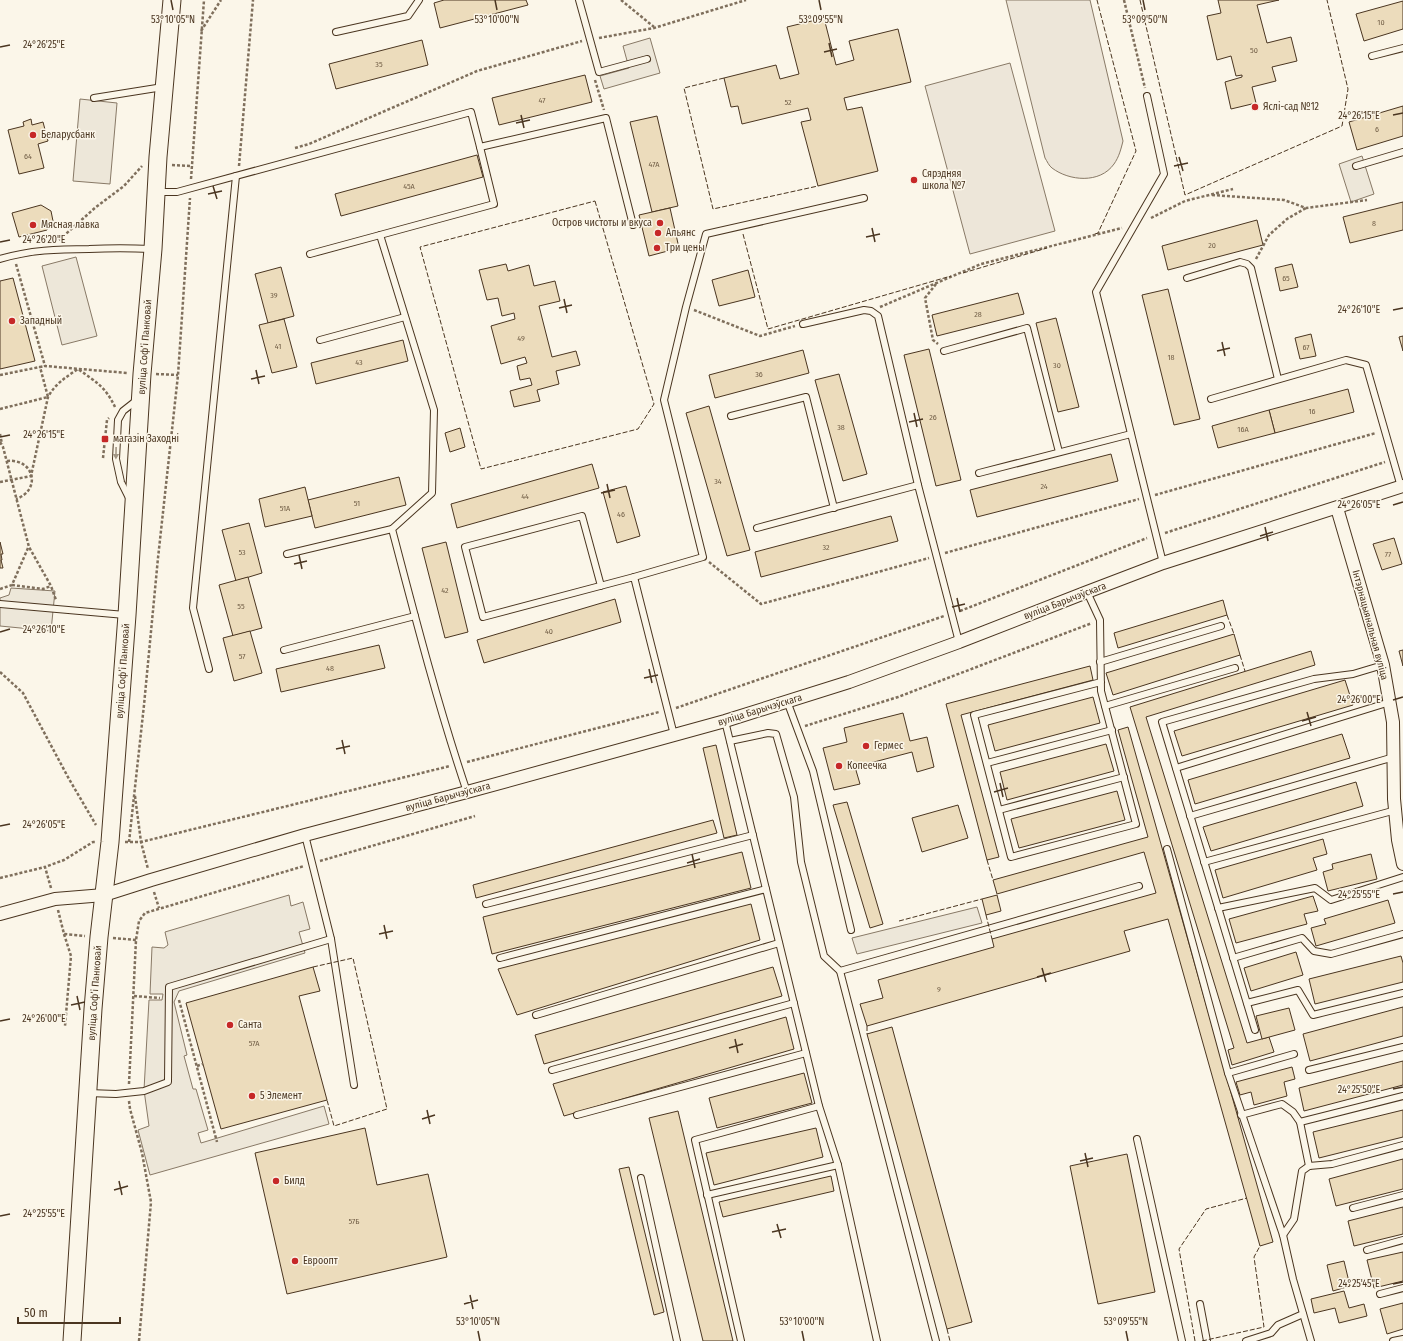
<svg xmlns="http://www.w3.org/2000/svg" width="1403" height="1341" font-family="'Fira Sans Condensed',sans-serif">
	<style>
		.green { fill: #ede6d9; stroke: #887966 }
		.parking { fill: #ede7d9; stroke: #887966 }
		.building { fill: #ecdcbc; stroke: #4a3520 }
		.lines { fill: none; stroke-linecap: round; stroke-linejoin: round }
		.service-casing { stroke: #4a3520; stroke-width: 8 }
		.minor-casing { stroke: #4a3520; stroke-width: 14 }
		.secondary-casing { stroke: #4a3520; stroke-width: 19 }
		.path { stroke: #7f6f5c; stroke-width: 2.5; stroke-dasharray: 3 2; stroke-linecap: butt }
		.service { stroke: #fbf6e9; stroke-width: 6 }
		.minor { stroke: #fbf6e9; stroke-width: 12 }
		.secondary { stroke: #fbf6e9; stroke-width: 17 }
		.fence { stroke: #4a3520; stroke-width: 1; stroke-dasharray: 5 2; stroke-linecap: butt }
		.oneway { fill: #a29684 }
		.ticks { fill: none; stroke: #4a3520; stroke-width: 1.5 }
		.poi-dot { fill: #c62828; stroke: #fbf6e9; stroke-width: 1.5 }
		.labels { text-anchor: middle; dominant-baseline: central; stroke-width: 3; stroke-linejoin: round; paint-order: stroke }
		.number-label { font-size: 8px; fill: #725f47 }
		.poi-label { font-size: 10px; fill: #4a3520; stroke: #fbf6e9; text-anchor: start }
		.street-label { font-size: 10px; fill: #4a3520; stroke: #fbf6e9 }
		.ticks-label { font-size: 10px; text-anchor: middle; fill: #4a3520; stroke: #fbf6e9; stroke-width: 3; stroke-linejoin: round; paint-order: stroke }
	</style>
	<rect width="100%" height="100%" fill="#fbf6e9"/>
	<g class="green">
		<path d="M1006,0H1090L1123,141C1121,149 1119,157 1114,164C1100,184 1069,181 1052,168C1049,166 1047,161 1045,158Z"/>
		<polygon points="1010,63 1055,231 970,254 925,86"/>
	</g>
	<g class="parking">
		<polygon points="650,38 660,73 604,89 600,76 629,68 623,46"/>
		<polygon points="80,99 117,103 110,184 73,181"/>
		<polygon points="1362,156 1374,194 1351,202 1339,164"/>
		<polygon points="76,257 97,336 62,345 42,266"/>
		<polygon points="11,588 55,591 51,631 0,626 0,598 9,595"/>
		<polygon points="289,895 291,906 303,902 310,929 299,932 305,953 179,991 174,1002 187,1055 184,1056 193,1089 196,1089 208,1130 198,1133 201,1143 324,1106 329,1124 150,1175 138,1130 149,1126 144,1090 149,1000 162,1000 163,994 150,994 152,947 164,948 168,945 165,932"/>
		<polygon points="977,907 982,923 857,954 852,938"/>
	</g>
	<g class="building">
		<polygon points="444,0 526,0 528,5 440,28 434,3"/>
		<polygon points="1218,0 1279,0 1257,5 1267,43 1291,37 1297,61 1272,67 1276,81 1252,87 1256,103 1231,109 1225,82 1242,77 1242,75 1236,76 1231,56 1217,60 1207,16 1221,13"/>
		<polygon points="1403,1 1403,29 1364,41 1356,14"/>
		<polygon points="824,18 836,65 854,60 849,41 898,29 911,82 844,98 847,110 862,107 878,171 818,186 801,122 811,120 808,108 742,124 738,106 731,107 724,78 776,65 780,79 799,74 787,27"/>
		<polygon points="422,40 428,65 336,89 329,64"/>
		<polygon points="585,75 592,102 499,125 492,98"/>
		<polygon points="1403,106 1403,136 1357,150 1349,122"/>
		<polygon points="657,116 678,206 652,212 630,122"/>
		<polygon points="31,119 32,125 43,122 48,141 38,144 44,168 19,174 8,130 24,126 23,122"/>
		<polygon points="477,155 483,177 341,216 335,194"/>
		<polygon points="1403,202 1403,230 1350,243 1343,217"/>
		<polygon points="41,205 51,211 53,221 47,230 19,237 12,213"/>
		<polygon points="670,208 679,248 649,256 639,215"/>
		<polygon points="1257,220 1263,245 1168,270 1162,246"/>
		<polygon points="506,264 508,271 529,265 534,286 555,281 560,301 539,306 552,357 576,351 580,365 556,371 559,384 537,390 540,401 514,407 510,391 532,385 530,378 520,380 517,366 527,363 525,357 501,364 491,326 515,319 514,313 502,316 498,298 487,300 479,270"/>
		<polygon points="1292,264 1298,287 1280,291 1275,268"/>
		<polygon points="281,267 294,316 268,323 255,274"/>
		<polygon points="748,270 755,297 719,306 712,280"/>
		<polygon points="13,278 35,361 0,369 0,281"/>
		<polygon points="1168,289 1200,419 1174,425 1142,295"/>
		<polygon points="1018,293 1024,314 937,336 932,315"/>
		<polygon points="1056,318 1079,407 1058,412 1036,323"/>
		<polygon points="284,319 297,367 272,373 259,325"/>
		<polygon points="1311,334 1316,356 1300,359 1295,338"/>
		<polygon points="1403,336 1403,351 1399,337"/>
		<polygon points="403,340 408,361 316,384 311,363"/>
		<polygon points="929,349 961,480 936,486 904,355"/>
		<polygon points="803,350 809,373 715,398 709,375"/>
		<polygon points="839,374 867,474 843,481 815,380"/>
		<polygon points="1348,389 1354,412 1275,433 1269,410"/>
		<polygon points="709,406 750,550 727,556 686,413"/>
		<polygon points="1269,410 1275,433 1218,448 1212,426"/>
		<polygon points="460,428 465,447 450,452 445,433"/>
		<polygon points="1111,454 1118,481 977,517 970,490"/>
		<polygon points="592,464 599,488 457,528 451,504"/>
		<polygon points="399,477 406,505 315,528 308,500"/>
		<polygon points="626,486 640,536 617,543 603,492"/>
		<polygon points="305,487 312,516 265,527 259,499"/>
		<polygon points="891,516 898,541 761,577 755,552"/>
		<polygon points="249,523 262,573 236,581 222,530"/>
		<polygon points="1394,538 1402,564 1382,570 1373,544"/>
		<polygon points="0,542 3,554 1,554 2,560 1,560 3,568 0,568"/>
		<polygon points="446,542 468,632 445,638 422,548"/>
		<polygon points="248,577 262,628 233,636 219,585"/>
		<polygon points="615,599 621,622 484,663 477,640"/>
		<polygon points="1223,600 1227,615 1118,648 1114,633"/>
		<polygon points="250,631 262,673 234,681 223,638"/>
		<polygon points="1234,634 1240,655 1113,695 1106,673"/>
		<polygon points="379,645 385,668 281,692 276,669"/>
		<polygon points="1403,650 1403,666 1399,651"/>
		<polygon points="1311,651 1315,665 1146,717 1247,1043 1269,1037 1274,1052 1232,1065 1228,1050 1234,1048 1130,707"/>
		<polygon points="1090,666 1093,680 961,715 999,857 987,860 946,704"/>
		<polygon points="1345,680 1353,705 1182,756 1174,731"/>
		<polygon points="1093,697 1100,723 995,751 988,725"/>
		<polygon points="903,713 910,741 927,737 934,767 917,772 912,752 855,767 860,784 834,790 823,748 847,742 844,728"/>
		<polygon points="1128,727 1273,1242 1260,1246 1168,919 1124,931 1130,951 867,1026 860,1004 883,998 878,980 994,947 992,939 1156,893 1144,852 997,894 993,880 1148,837 1118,730"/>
		<polygon points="1342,734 1350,758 1195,804 1188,780"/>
		<polygon points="1106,744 1114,771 1007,800 1000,772"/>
		<polygon points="716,745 737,835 724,838 703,748"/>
		<polygon points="1356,782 1363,806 1211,851 1203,827"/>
		<polygon points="1117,791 1125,820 1019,848 1011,819"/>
		<polygon points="847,802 883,924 870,928 833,805"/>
		<polygon points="958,805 968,838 922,852 912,818"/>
		<polygon points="713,820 717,833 476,898 473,885"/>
		<polygon points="1323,839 1327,854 1313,858 1317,870 1223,898 1215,870"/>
		<polygon points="742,852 751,888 492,954 483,917"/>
		<polygon points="1371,854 1377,879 1328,891 1323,872 1333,869 1332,864"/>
		<polygon points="997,895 1001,911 986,915 982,899"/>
		<polygon points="1313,896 1318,911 1304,914 1307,924 1236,943 1229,919"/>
		<polygon points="1388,900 1395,923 1316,946 1311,928 1326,924 1324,919"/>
		<polygon points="751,904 760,940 517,1015 498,969"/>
		<polygon points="1296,952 1303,975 1251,991 1244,968"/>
		<polygon points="1401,956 1403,963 1403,982 1315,1004 1309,979"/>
		<polygon points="313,967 320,991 299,996 327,1100 221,1129 186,1003"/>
		<polygon points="773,967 782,996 544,1064 535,1035"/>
		<polygon points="1403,1007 1403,1036 1310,1061 1303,1034"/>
		<polygon points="1289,1008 1295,1030 1262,1039 1256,1016"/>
		<polygon points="786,1017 794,1049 564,1116 553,1084"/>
		<polygon points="892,1027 972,1322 947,1329 867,1034"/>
		<polygon points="1403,1061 1403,1085 1304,1111 1299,1088"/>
		<polygon points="1292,1067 1295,1079 1284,1082 1287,1096 1254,1105 1251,1092 1240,1095 1236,1082"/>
		<polygon points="804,1073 812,1103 717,1128 709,1098"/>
		<polygon points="1403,1110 1403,1137 1319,1158 1313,1132"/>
		<polygon points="678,1111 733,1341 703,1341 649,1118"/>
		<polygon points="365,1128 377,1185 428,1174 447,1257 287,1294 255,1153"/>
		<polygon points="816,1128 823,1157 714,1185 706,1153"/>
		<polygon points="1127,1154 1155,1292 1098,1304 1070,1166"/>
		<polygon points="1403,1159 1403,1189 1336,1206 1329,1179"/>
		<polygon points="629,1167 664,1312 654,1315 619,1169"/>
		<polygon points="831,1176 834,1191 723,1217 719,1202"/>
		<polygon points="1403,1207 1403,1234 1354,1246 1348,1221"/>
		<polygon points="1403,1252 1403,1281 1374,1288 1367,1260"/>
		<polygon points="1344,1261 1350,1286 1333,1291 1327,1265"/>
		<polygon points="1344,1291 1349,1308 1364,1304 1367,1316 1339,1323 1335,1308 1314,1313 1311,1299"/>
		<polygon points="1403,1303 1403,1329 1387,1334 1380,1309"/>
	</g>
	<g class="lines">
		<defs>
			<g id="service">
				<polyline points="579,0 599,72 647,59"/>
				<polyline points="336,32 408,16 419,0"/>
				<polyline points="1372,56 1403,48"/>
				<polyline points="1147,96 1164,174 1096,292 1163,563"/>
				<polyline points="94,98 163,87"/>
				<polyline points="1356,166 1403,152"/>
				<polyline points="158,192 177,192 471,112 480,147 606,118 633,225"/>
				<polyline points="310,254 380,235"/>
				<path d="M0,259C29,250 59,249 89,249C110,248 130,248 151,249"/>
				<polyline points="1187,278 1240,262 1247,264 1251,268 1278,379"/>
				<polyline points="803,324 864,310 871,311 878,316 918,485 959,642"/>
				<polyline points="320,340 405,317"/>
				<polyline points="944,351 1027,328 1059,452"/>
				<polyline points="1211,399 1346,360 1366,365 1401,487"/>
				<polyline points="731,416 806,397 834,508"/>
				<polyline points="979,473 1131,434"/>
				<polyline points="129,498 121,482 116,459 118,420 123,411 137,400"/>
				<polyline points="757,528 918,485"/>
				<polyline points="287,554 392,529"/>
				<polyline points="634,577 703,557 664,400 686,307 706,234 864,198"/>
				<polyline points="601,586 582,516 465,547 483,617 634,577 674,735"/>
				<polyline points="1087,592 1100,620 1101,691 1136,824 1011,857 974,715 1101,682"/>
				<polyline points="0,604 125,615"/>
				<polyline points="284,650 415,616"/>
				<polyline points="1100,662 1221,626"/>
				<polyline points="209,669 193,608 236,176"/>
				<polyline points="787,701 813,771 851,930"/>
				<polyline points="1105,706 1235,668"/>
				<polyline points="725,721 819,1106 838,1165 877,1341"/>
				<polyline points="730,741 768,733 776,734 794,797 801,862 824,956 840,971 1139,886"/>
				<polyline points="987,763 1112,730"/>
				<polyline points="1176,768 1390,702"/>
				<path d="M467,792C438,706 415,617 392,529L432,493L434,410L380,235L494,204L480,147"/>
				<polyline points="999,810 1124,777"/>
				<polyline points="1190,816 1394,757"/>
				<polyline points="305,835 331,939 354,1085"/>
				<polyline points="1167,849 1228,1073 1283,1235 1293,1279 1311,1341"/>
				<polyline points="1204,862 1396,810"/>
				<polyline points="486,904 753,835"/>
				<polyline points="1218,908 1315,888 1331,900 1403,877"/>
				<polyline points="500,958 766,889"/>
				<polyline points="1233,958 1302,938 1314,951 1331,954 1403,934"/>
				<polyline points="840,971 936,1341"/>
				<polyline points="1247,1003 1298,990 1313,1015 1403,993"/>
				<polyline points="536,1015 779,943"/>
				<polyline points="1255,1030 1162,722 1314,679 1353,674 1383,665"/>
				<polyline points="552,1070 794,1003"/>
				<polyline points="1309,1070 1403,1047"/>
				<polyline points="1228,1073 1294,1054"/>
				<polyline points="88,1093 116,1094 144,1091 168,1082 169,987 331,939"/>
				<polyline points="577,1115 806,1053"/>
				<polyline points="1241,1115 1282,1104 1293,1112 1300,1122 1403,1096"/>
				<polyline points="1300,1122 1309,1166"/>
				<polyline points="1137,1139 1182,1341"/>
				<polyline points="641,1178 677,1341"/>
				<polyline points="707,1195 838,1165"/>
				<polyline points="1353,1208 1403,1195"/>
				<polyline points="1283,1235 1294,1219 1302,1171 1309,1166 1332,1164 1403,1145"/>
				<polyline points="1367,1250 1403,1240"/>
				<polyline points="1380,1294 1403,1288"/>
				<polyline points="1200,1304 1207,1341"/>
				<polyline points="741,1341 695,1140 819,1106"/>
				<polyline points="1246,1341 1271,1333 1278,1325 1303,1314"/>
				<polyline points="1393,1341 1403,1339"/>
			</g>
			<g id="minor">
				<polyline points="1337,508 1383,665 1393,722 1394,799 1398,840 1403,864"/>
				<polyline points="0,914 55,899 104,895 151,880 305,835 467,792 725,721 849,682 959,642 1087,592 1163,563 1403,486"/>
			</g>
			<polyline id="secondary" points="72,1341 93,1009 99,937 110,842 127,615 142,374 153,249 158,157 172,0"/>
		</defs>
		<use href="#service" class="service-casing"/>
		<use href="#minor" class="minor-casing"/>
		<use href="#secondary" class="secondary-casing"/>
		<g class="path">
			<polyline points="621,0 654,27"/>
			<polyline points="1124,0 1145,88"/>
			<polyline points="201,31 221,0"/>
			<polyline points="599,38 654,28 746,0"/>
			<polyline points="595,80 604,110"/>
			<polyline points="295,148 309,144 477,71 582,41"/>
			<polyline points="172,165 191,166"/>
			<polyline points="239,166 253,0"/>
			<polyline points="191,179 204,0"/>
			<polyline points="1212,195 1284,200 1306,208 1367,200"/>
			<polyline points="1151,218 1185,201 1233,189"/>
			<polyline points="59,240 96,207 124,186 142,166"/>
			<polyline points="1256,259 1269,235 1287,219 1306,208"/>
			<polyline points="16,264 45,366 127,373"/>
			<polyline points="936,284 925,298 933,340 938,344"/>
			<polyline points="880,307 981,264 1122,228"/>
			<polyline points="694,310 760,336 795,326"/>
			<polyline points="156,374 178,375"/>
			<polyline points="0,375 40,367"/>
			<polyline points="0,409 48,397 40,367 45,366"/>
			<polyline points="0,434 2,444"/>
			<polyline points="0,442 3,447 29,547 51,586 56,600"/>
			<polyline points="103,458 107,420 109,418"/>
			<path d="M7,461C34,458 42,490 16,499"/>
			<path d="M0,482L31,476L48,397C55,384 66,377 78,369C96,382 105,386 115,407"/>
			<polyline points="1155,495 1376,433"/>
			<polyline points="1165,533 1385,462"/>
			<polyline points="945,553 1139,499"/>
			<polyline points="709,562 761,604 929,558"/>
			<polyline points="12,585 43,589 51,586"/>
			<polyline points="0,589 12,585 28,548"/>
			<polyline points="960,611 1147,538"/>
			<polyline points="0,672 23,693 69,779 96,825"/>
			<polyline points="676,708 944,616"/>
			<polyline points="805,726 898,697 1092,623"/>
			<polyline points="467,762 659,712"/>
			<polyline points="135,796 141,842 148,869"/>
			<polyline points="125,842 141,842 450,766"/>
			<polyline points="129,842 144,705 158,558 178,375 190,198"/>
			<polyline points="320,861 475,816"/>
			<polyline points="0,878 45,867"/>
			<polyline points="51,888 45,867 64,860 93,842 96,842"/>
			<polyline points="154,892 159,908"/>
			<polyline points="58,910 64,934 85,936"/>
			<polyline points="64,934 71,956 65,1026"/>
			<polyline points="113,938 136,940"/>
			<polyline points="134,996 160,998"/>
			<polyline points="179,1000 217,1142"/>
			<polyline points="197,1066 203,1064"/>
			<polyline points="129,1084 136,940 139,921 145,913 304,866"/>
			<polyline points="129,1101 130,1109 142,1153 151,1202 139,1341"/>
		</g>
		<use href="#service" class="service"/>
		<use href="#minor" class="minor"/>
		<use href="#secondary" class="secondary"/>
		<g class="fence">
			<polyline points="1140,0 1185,195 1342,126 1348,89 1327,0"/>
			<polyline points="724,78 684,88 713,209 818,186"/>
			<polygon points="595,201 654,404 638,429 481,469 420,247"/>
			<polyline points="743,234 768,329 951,276"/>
			<polyline points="1095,234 1098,233 1136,151 1097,0"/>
			<polyline points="963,273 1047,248"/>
			<polyline points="1227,615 1234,634"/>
			<polyline points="1240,655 1245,671"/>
			<polyline points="987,860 993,880"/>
			<polyline points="986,915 992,939"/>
			<polyline points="899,921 982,899"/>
			<polyline points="313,967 353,958 387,1109 334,1126 327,1100"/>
			<polyline points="867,1026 867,1034"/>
			<polyline points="947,1329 950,1341"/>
			<polyline points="1195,1341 1179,1249 1206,1209 1247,1198"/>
			<polyline points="1202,1341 1264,1327 1254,1257 1260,1246"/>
		</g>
	</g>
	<defs><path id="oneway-solid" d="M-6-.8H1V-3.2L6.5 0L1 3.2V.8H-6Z"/></defs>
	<use class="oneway" href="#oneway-solid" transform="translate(116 453) rotate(91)"/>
	<path class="ticks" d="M171,0L173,10M495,0L497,10M819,0L821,10M1143,0L1145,10M829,43L832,57M0,47L10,45M824,52L837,49M521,115L524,128M1393,115L1403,113M516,123L530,120M1179,157L1183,171M1174,166L1188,163M213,186L217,199M208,194L222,191M872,228L875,242M866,237L880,234M0,242L10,240M564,299L567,313M559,308L572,305M1393,310L1403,308M1222,342L1225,356M1217,351L1230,348M256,370L259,384M251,379L265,376M914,413L917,427M909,422L923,419M0,437L10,435M607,484L610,498M601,493L615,490M1393,505L1403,502M1265,527L1268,541M1260,536L1273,532M299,555L302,569M294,564L307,561M957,598L960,612M952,607L965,604M0,632L10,629M649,669L652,683M644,678L658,675M1393,700L1403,697M1307,712L1311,726M1302,721L1316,717M342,740L345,754M336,749L350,746M1000,783L1003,797M994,792L1008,788M0,826L10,824M692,854L695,868M687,863L700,859M1393,894L1403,892M384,925L387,939M379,934L393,931M1042,968L1046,982M1037,977L1051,973M77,996L80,1010M71,1005L85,1002M0,1021L10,1019M735,1039L738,1053M729,1048L743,1044M1393,1089L1403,1087M427,1110L430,1124M422,1119L435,1115M1085,1153L1088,1167M1080,1161L1093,1158M119,1181L122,1195M114,1190L128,1186M0,1216L10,1214M777,1224L781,1238M772,1232L786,1229M1393,1284L1403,1282M470,1295L473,1309M464,1304L478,1300M478,1331L480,1341M802,1331L804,1341M1126,1331L1128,1341"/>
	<g class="poi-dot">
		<circle cx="1255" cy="107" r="4"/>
		<circle cx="33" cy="135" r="4"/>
		<circle cx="914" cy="180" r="4"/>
		<circle cx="660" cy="223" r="4"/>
		<circle cx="33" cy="225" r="4"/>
		<circle cx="658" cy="233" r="4"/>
		<circle cx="657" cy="248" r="4"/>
		<circle cx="12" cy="321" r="4"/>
		<rect x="101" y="435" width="8" height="8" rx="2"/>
		<circle cx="866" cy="746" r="4"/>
		<circle cx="839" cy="766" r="4"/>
		<circle cx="230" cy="1025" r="4"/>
		<circle cx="252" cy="1096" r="4"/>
		<circle cx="276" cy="1181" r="4"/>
		<circle cx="295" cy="1261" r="4"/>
	</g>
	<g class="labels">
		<g class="number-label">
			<text x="1381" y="22">10</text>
			<text x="1254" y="50">50</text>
			<text x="379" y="64">35</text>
			<text x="542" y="100">47</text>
			<text x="788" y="102">52</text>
			<text x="1377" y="129">6</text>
			<text x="28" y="156">64</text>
			<text x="654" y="164">47А</text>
			<text x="409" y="186">45А</text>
			<text x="1374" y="223">8</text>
			<text x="1212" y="245">20</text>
			<text x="1286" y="278">65</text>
			<text x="274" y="295">39</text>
			<text x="978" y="314">28</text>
			<text x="521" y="338">49</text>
			<text x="278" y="346">41</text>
			<text x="1306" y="347">67</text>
			<text x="1171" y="357">18</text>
			<text x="359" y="362">43</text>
			<text x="1057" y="365">30</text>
			<text x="759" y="374">36</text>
			<text x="1312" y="411">16</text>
			<text x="933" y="417">26</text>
			<text x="841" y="427">38</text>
			<text x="1243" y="429">16А</text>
			<text x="718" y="481">34</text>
			<text x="1044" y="486">24</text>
			<text x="525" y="496">44</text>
			<text x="357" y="503">51</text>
			<text x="285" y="508">51А</text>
			<text x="621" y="514">46</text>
			<text x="826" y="547">32</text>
			<text x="242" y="552">53</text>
			<text x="1388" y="554">77</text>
			<text x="445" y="590">42</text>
			<text x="241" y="606">55</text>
			<text x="549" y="631">40</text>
			<text x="242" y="656">57</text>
			<text x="330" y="668">48</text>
			<text x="939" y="989">9</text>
			<text x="254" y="1043">57А</text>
			<text x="354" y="1221">57Б</text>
		</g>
		<g class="poi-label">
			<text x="1263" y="107">Яслі-сад №12</text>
			<text x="41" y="135">Беларусбанк</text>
			<text x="922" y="174">Сярэдняя<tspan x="922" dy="12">школа №7</tspan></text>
			<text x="652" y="223" text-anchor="end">Остров чистоты и вкуса</text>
			<text x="41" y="225">Мясная лавка</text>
			<text x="666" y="233">Альянс</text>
			<text x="665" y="248">Три цены</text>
			<text x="20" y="321">Западный</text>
			<text x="113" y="439">магазін Заходні</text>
			<text x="874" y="746">Гермес</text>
			<text x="847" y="766">Копеечка</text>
			<text x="238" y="1025">Санта</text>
			<text x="260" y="1096">5 Элемент</text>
			<text x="284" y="1181">Билд</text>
			<text x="303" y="1261">Евроопт</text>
		</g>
		<g class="street-label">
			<text transform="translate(145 347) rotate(-86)">вуліца Софʼі Панковай</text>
			<text transform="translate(1065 601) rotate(-21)">вуліца Барычэўскага</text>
			<text transform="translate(1370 625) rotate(75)">Інтэрнацыянальная вуліца</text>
			<text transform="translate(123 671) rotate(-86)">вуліца Софʼі Панковай</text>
			<text transform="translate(760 710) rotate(-17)">вуліца Барычэўскага</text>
			<text transform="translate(448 797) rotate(-15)">вуліца Барычэўскага</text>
			<text transform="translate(95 993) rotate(-86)">вуліца Софʼі Панковай</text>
		</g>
	</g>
	<g class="ticks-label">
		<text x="173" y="23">53°10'05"N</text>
		<text x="497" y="23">53°10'00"N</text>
		<text x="821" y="23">53°09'55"N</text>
		<text x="1145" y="23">53°09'50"N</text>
		<text x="44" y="48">24°26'25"E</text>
		<text x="1359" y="119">24°26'15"E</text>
		<text x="44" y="243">24°26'20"E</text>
		<text x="1359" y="313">24°26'10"E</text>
		<text x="44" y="438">24°26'15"E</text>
		<text x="1359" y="508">24°26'05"E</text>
		<text x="44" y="633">24°26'10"E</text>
		<text x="1359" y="703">24°26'00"E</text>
		<text x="44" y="828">24°26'05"E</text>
		<text x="1359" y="898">24°25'55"E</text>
		<text x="44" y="1022">24°26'00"E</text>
		<text x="1359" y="1093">24°25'50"E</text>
		<text x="44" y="1217">24°25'55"E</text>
		<text x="1359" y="1287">24°25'45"E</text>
		<text x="478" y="1325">53°10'05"N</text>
		<text x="802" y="1325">53°10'00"N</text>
		<text x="1126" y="1325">53°09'55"N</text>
	</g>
	<path d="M18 1317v6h102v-6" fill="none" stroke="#4a3520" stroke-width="2"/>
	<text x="24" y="1317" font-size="12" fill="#4a3520" stroke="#fbf6e9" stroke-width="3" paint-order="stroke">50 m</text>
</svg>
